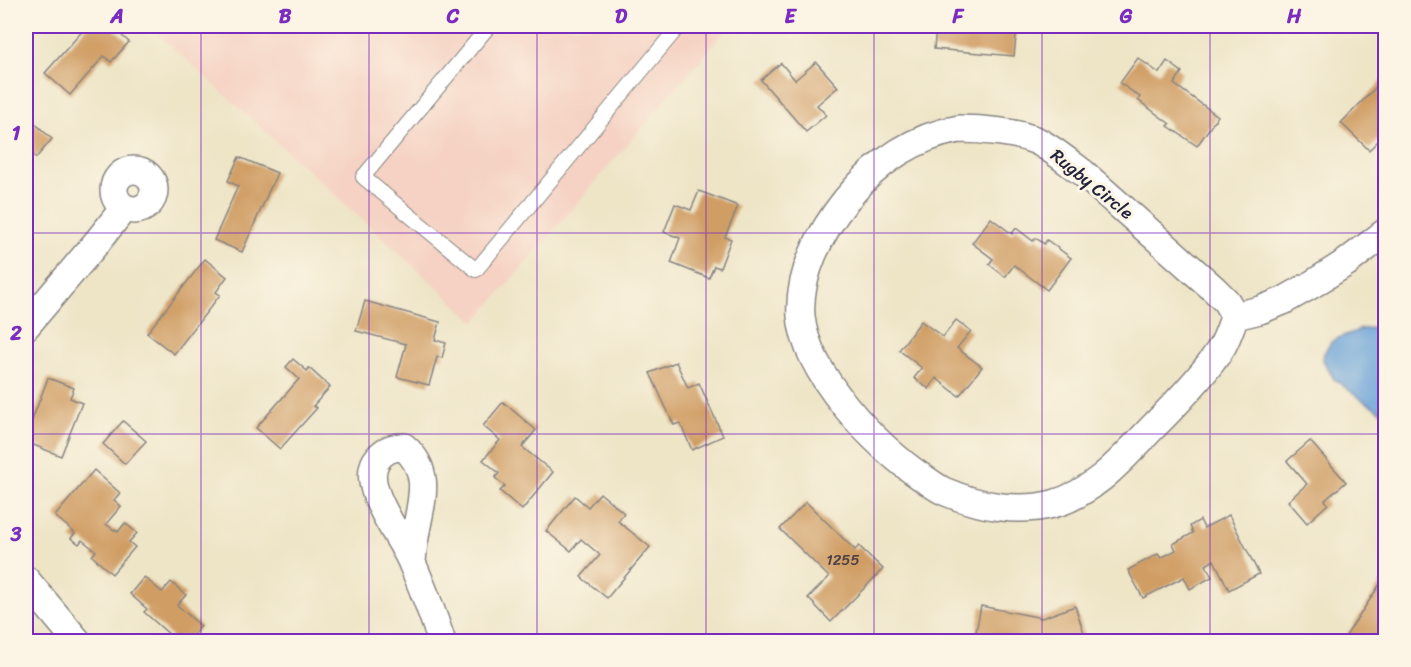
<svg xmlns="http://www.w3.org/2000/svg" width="1411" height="667" font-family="Sriracha,sans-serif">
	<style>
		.built { fill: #f5d2c3 }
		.water { fill: #69a2d8; stroke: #46628a; stroke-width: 1.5 }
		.building { fill: #d09e65 }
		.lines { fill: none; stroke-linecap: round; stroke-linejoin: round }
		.lane-casing { stroke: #888481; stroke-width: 16 }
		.street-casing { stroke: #888481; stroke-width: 30 }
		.lane { stroke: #fff; stroke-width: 14 }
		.street { stroke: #fff; stroke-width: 27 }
		.grid { fill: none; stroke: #7b2cbf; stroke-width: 1.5; stroke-opacity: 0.55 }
		.labels { text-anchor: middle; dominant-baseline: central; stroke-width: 6; stroke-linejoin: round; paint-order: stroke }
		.number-label { font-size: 15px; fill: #4e4146 }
		.street-label { font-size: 18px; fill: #22223b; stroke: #fcf5e5 }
		.neatline { fill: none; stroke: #7b2cbf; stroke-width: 2 }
		.grid-label { font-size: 20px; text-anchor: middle; font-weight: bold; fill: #7b2cbf }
	</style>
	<rect width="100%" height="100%" fill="#fcf5e5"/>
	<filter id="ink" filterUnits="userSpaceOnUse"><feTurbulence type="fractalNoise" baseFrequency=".0167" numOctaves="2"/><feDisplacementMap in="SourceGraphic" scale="12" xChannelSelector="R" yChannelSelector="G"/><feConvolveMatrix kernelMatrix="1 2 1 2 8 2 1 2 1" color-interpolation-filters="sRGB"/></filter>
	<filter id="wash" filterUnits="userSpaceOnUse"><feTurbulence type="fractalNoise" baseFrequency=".008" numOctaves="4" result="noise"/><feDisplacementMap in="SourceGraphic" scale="24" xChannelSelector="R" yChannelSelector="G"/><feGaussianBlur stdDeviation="1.35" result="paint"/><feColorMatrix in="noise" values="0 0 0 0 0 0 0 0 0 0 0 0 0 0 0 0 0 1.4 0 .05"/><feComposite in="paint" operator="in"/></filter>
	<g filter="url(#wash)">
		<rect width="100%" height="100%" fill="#eee5c7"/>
		<polygon class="built" points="149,26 729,26 475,322"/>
		<polygon class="water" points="1385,297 1385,414 1362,400 1334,379 1323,360 1324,353 1332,341 1348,334 1362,329 1381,327 1381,311"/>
		<g id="blocks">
			<g class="building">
				<polygon points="87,26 111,26 129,42 111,62 104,56 70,95 45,73"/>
				<polygon points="936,26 1017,26 1014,56 934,49"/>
				<polygon points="1138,58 1159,73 1167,61 1182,72 1174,84 1218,116 1197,146 1168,126 1170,124 1138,100 1140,97 1120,83"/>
				<polygon points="816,62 838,87 817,105 826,115 806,132 761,80 781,63 795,80"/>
				<polygon points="1386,77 1386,121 1380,127 1386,133 1369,150 1341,123"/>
				<polygon points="26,115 52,139 36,158 26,149"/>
				<polygon points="239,157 277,173 242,252 214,240 238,186 228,181"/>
				<polygon points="699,191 738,206 725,237 731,239 720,268 714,266 709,278 671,263 680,238 664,232 675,204 691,210"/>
				<polygon points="991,218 1012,234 1016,228 1033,241 1036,238 1044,244 1047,240 1071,258 1047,290 1014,265 1005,277 989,264 993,259 972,243"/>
				<polygon points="205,259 227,277 216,292 220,295 174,354 147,333"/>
				<polygon points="365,301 440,322 435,340 446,343 442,358 437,357 429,385 397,377 406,344 356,331"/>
				<polygon points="956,320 971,331 957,348 982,367 959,396 936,378 929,389 914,378 922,368 899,350 921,321 943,337"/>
				<polygon points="293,359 307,371 309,368 330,387 313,406 317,408 280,449 256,428 299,379 286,367"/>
				<polygon points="676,362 688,388 699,383 723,436 692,450 680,423 674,425 650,373"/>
				<polygon points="48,378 74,388 70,398 82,403 61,456 26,442 26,436"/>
				<polygon points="503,402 536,430 522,447 553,472 522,510 500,491 505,486 495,478 499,473 483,460 500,440 483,426"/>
				<polygon points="123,421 146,441 125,464 103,444"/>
				<polygon points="1310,441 1346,482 1325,500 1328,504 1307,523 1288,501 1307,484 1287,461"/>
				<polygon points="94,470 120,493 114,500 121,506 106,524 114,530 115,529 118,532 125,523 137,533 129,542 135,547 112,574 92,556 96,551 82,540 79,544 71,538 75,533 55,516"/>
				<polygon points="600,493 624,513 618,521 650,547 607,598 581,577 600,555 581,539 571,551 546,531 575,496 588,507"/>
				<polygon points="806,502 855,550 859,546 883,569 831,622 808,598 829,577 780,529"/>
				<polygon points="1229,515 1259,574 1229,590 1214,560 1206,565 1212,577 1190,589 1184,577 1143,598 1128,570 1158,554 1161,558 1176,550 1173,544 1193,533 1190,526 1200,520 1204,528"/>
				<polygon points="144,577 162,592 171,582 186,595 177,605 201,626 188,642 167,642 171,636 144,612 147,609 130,594"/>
				<polygon points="1382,581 1386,583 1386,642 1342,642"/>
				<polygon points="981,606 1042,618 1075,606 1087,642 974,642"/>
			</g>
		</g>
	</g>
	<g filter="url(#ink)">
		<use href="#blocks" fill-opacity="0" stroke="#888481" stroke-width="1.5"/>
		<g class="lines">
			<defs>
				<polyline id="lane" points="489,26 363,177 476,270 679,26"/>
				<g id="street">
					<path d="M959,129C981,129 1017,132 1037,141C1053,149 1068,162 1083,173L1214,289L1226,301L1235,316C1231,325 1228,336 1223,345C1207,372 1175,405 1152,428C1124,457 1094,493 1053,504C1018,513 979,506 946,492C938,489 931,483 923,478C876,447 806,374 801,316C798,274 821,231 846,200C875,164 913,137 959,129Z"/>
					<circle cx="134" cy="190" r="20"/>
					<polyline points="1235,316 1260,310 1283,301 1311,285 1347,262 1386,232"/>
					<polyline points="26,326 98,241 124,208"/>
					<path d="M412,561C413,553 413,545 415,537C420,504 434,473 404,447C392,447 383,450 376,461C360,488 402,537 412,563C423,588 433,615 442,642"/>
					<polyline points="26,580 78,642"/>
				</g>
			</defs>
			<use href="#lane" class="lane-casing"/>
			<use href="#street" class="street-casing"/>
			<use href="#lane" class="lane"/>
			<use href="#street" class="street"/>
		</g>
	</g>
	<path class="grid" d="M201,26V642M369,26V642M537,26V642M706,26V642M874,26V642M1042,26V642M1210,26V642M26,233H1386M26,434H1386"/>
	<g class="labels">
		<g class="number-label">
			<text x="843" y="560">1255</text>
		</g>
		<g class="street-label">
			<text transform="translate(1092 184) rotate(39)">Rugby Circle</text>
		</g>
	</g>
	<rect width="1411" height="667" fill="none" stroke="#fcf5e5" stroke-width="66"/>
	<rect x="33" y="33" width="1345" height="601" class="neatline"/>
	<g class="grid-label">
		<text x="117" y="23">A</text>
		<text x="285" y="23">B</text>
		<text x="453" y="23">C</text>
		<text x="621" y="23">D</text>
		<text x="790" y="23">E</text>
		<text x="958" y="23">F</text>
		<text x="1126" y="23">G</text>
		<text x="1294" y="23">H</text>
		<text x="16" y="140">1</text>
		<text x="16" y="340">2</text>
		<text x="16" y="541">3</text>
	</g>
</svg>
